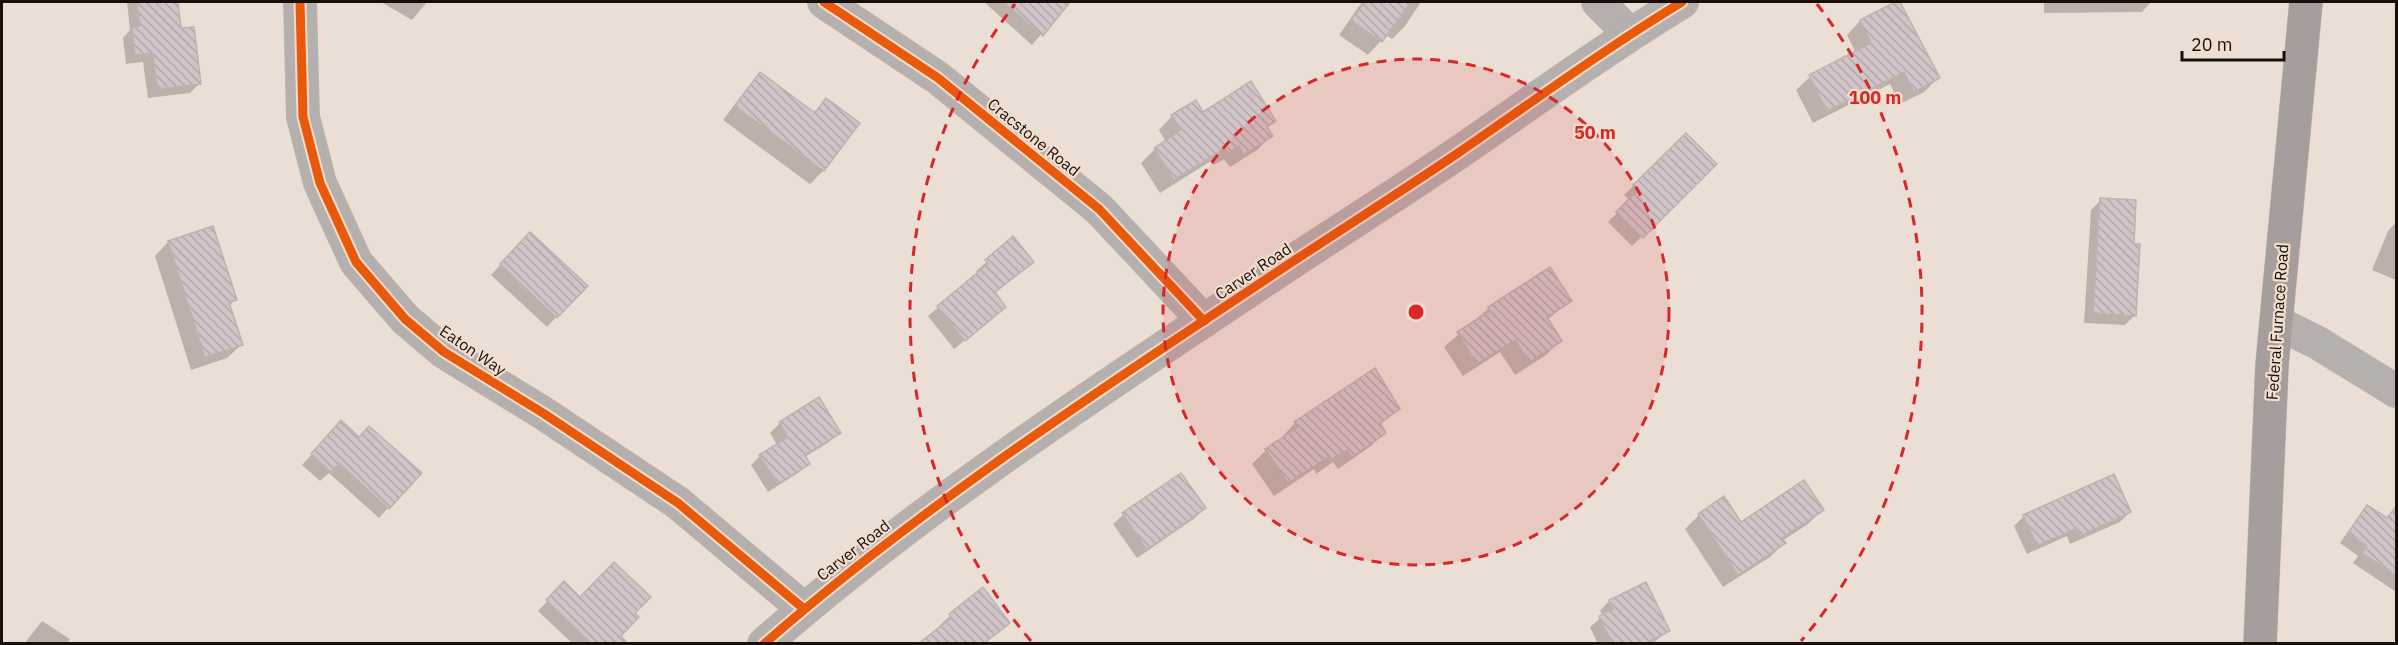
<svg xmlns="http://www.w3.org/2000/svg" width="2398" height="645" font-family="'IBM Plex Sans',sans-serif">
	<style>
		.shadow { fill: #0003 }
		.building { fill: url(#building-back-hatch); stroke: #bcb3b3; stroke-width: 1.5 }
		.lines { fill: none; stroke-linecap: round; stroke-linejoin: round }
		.minor-casing { stroke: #c3bab2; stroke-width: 34 }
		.major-casing { stroke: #c3bab2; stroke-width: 34 }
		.minor { stroke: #b5afae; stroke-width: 33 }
		.major { stroke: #a59e9d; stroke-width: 33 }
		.cycleway-casing { stroke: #f3ddcd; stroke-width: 13 }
		.cycleway { stroke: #e8590c; stroke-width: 9 }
		.ring { fill: none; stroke: #d62828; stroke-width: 3; stroke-dasharray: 10 8 }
		.labels { text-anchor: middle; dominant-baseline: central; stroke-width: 4.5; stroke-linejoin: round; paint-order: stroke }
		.street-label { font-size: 16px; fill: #17100a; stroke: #f3ddcd }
		.centre { fill: #d62828; stroke: #f3ddcd; stroke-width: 3 }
		.ring-label { font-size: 18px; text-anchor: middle; font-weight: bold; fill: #d62828; stroke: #f3ddcd; stroke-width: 4.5; stroke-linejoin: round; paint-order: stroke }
	</style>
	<defs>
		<pattern id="building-back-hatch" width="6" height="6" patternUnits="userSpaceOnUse" patternTransform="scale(1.5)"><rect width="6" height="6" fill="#d1c4c8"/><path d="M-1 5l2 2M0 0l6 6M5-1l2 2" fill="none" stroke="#b3a7aa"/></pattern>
	</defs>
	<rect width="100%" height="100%" fill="#ebded5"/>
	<g class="shadow">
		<polygon points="127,2 176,2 180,30 199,84 190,93 148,98 143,62 126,64 123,38 130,30"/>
		<polygon points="381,2 427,2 412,20"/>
		<polygon points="984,2 1068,2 1032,45"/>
		<polygon points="1362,2 1421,2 1405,26 1392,39 1386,35 1368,55 1339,35"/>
		<polygon points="1899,2 1938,78 1924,92 1900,104 1890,84 1813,123 1796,90 1810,77 1856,53 1847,35 1860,21"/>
		<polygon points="2044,2 2151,2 2142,12 2044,13"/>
		<polygon points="760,74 813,113 826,100 858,123 823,171 810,184 723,120 747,88"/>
		<polygon points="1202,114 1274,121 1266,129 1271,136 1257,150 1230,167 1224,159 1214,165 1211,161 1160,193 1141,163 1155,149 1166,142 1159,130 1172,116"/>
		<polygon points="1686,135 1715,164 1632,246 1608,222 1630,200 1624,195"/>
		<polygon points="2101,200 2132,246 2134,316 2125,325 2084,323 2091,210"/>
		<polygon points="2396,222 2396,280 2372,270 2388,231"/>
		<polygon points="1013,239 1032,262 994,294 995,316 954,349 928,316 978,274 976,271"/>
		<polygon points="168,242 235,299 229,306 241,345 227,358 191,370 155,256"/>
		<polygon points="521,243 585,286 547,327 491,275"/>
		<polygon points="1570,301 1547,320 1560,341 1546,355 1515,375 1500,352 1463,376 1444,347 1489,308"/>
		<polygon points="818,399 839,433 829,442 805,457 808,463 798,473 768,492 751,465 760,456 777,445 770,433 780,423"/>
		<polygon points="1398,409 1380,425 1384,433 1371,446 1338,469 1333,462 1316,474 1314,469 1274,496 1252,464 1266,450 1283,439 1282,437 1295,423"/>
		<polygon points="332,432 388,508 379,518 329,473 320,481 302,465"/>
		<polygon points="1724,498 1740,524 1822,510 1808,524 1782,541 1784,543 1770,557 1723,587 1685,529 1699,515"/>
		<polygon points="2368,507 2396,527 2396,592 2353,563 2358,556 2340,543 2358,517"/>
		<polygon points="1204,508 1195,518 1137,558 1113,524 1123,515"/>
		<polygon points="2130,512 2120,522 2070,544 2067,536 2027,554 2014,526 2024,516"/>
		<polygon points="564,584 580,599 633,613 618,636 626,644 573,644 538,611"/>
		<polygon points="983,590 1008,622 998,632 983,644 941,628 940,625 950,616"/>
		<polygon points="1609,601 1668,631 1652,644 1598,644 1590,627 1603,616 1600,611"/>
		<polygon points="42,621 70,639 67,644 24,644"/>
	</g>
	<g class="building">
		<polygon points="137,2 178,2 181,28 194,27 201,84 157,89 153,53 135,55 132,27 140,26"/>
		<polygon points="1004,2 1070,2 1043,36"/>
		<polygon points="1365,2 1411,2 1382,42 1351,20"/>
		<polygon points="1895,2 1900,2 1940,78 1914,92 1904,72 1827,111 1809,75 1871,43 1860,20"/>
		<polygon points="760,72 815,113 826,98 860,123 824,171 735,106"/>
		<polygon points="1251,81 1276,121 1267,127 1273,136 1244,155 1239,146 1228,153 1225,148 1174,180 1154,148 1181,130 1171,115 1196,100 1203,112"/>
		<polygon points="1686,133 1717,164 1643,238 1616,212 1638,190 1633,185"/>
		<polygon points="2100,198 2136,200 2134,244 2140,244 2136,316 2093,313"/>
		<polygon points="213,226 237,300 229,302 243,345 205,357 168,241"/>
		<polygon points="530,232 588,286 557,318 500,264"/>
		<polygon points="1013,236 1034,262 995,292 1006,307 965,341 937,306 988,264 985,260"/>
		<polygon points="1550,267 1572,301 1547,317 1562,341 1529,362 1515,340 1477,364 1457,332 1490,311 1488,307"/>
		<polygon points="1375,368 1400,409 1380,423 1386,433 1352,457 1347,450 1330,461 1328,457 1288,483 1265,449 1298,427 1294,422"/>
		<polygon points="819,397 841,433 805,455 810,464 778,484 759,455 788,437 779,422"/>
		<polygon points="341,420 359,437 369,426 422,473 389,509 339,463 331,472 311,454"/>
		<polygon points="1181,473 1206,508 1147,550 1122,513"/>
		<polygon points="2114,474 2131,512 2080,536 2077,528 2037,546 2023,515"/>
		<polygon points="1804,480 1824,510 1782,538 1786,543 1738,575 1698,514 1724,496 1741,522"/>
		<polygon points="2367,505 2387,518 2397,505 2397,576 2362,553 2367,546 2348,533"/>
		<polygon points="614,562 651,597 635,613 639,617 621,636 628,644 592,644 546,600 564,581 580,597"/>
		<polygon points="1646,582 1670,631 1644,644 1612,644 1599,616 1613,609 1609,600"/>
		<polygon points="983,587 1010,623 983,644 918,644 951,618 949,614"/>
	</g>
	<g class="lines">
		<defs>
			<g id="minor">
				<polyline points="300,2 303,117 320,183 356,262 405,319 444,352 543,413 678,503 804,609"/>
				<polyline points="824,2 938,78 1099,209 1204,321"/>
				<polyline points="1598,2 1630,34"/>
				<polyline points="2276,322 2318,343 2396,391"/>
				<path d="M764,644C926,502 1109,384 1289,264C1345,227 1402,191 1458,153C1532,102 1605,49 1682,2"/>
			</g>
			<polyline id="major" points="2260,644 2272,365 2306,2"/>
		</defs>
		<use href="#minor" class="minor-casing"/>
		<use href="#major" class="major-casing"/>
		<use href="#minor" class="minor"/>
		<use href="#major" class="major"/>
		<defs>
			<g id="cycleway">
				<polyline points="300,2 303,117 320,183 356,262 405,319 444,352 543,413 678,503 804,609"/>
				<polyline points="824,2 938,78 1099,209 1204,321"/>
				<path d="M764,644C926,502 1109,384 1289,264C1345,227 1402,191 1458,153C1532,102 1605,49 1682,2"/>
			</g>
		</defs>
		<use href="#cycleway" class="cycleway-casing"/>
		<use href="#cycleway" class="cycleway"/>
	</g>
	<circle cx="1416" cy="312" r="253" fill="#d62828" fill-opacity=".12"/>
	<g class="ring">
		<circle cx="1416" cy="312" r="253"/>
		<path d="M1031 641A506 506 0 0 1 1015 4M1817 4A506 506 0 0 1 1801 641"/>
	</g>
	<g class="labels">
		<g class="street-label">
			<text transform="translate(1034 137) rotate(39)">Cracstone Road</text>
			<text transform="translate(1253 271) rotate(-34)">Carver Road</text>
			<text transform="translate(2277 322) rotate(-86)">Federal Furnace Road</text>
			<text transform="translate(473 350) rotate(34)">Eaton Way</text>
			<text transform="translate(853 550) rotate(-38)">Carver Road</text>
		</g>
	</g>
	<circle cx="1416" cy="312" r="9" class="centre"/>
	<g class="ring-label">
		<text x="1875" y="104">100 m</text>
		<text x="1595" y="139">50 m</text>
	</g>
	<rect width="2398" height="645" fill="none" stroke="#17100a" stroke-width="6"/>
	<path d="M2182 51v9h102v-9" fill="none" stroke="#17100a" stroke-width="3"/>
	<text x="2191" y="51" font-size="18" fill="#17100a" stroke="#f3ddcd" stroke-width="4.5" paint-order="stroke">20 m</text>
</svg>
